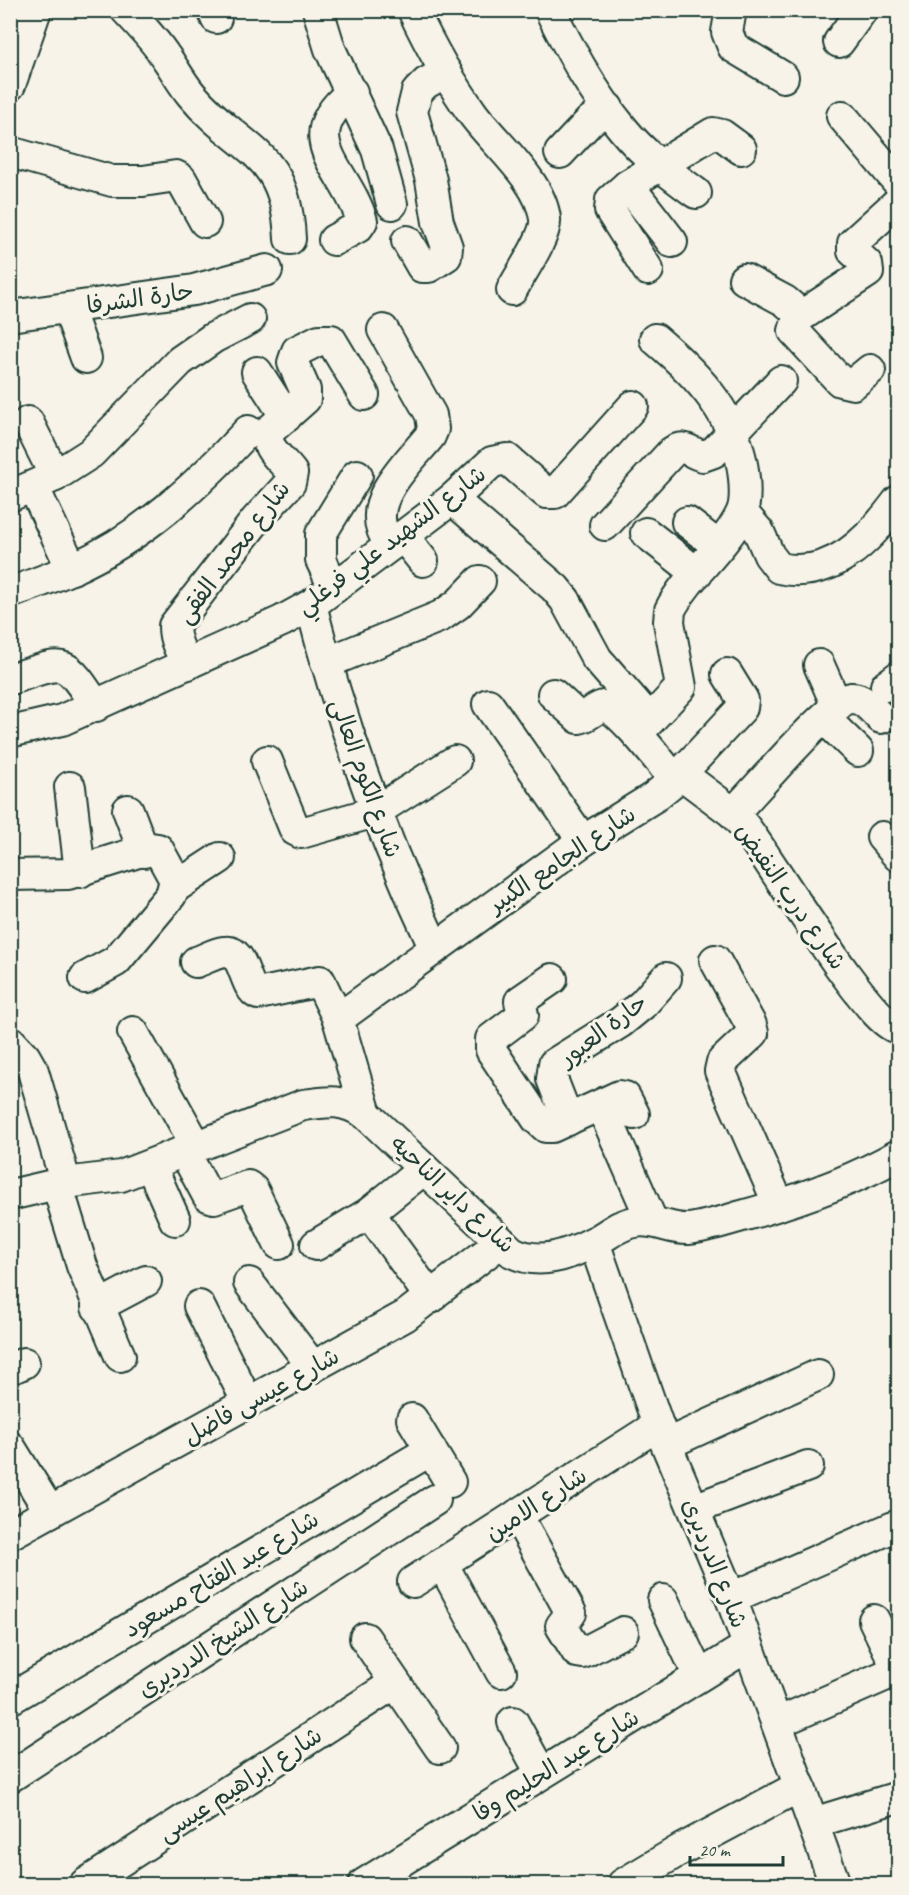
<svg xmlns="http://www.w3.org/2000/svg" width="909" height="1895" font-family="Caveat,'Playpen Sans Arabic',sans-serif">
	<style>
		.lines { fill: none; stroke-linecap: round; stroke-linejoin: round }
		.street-casing { stroke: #1f3d34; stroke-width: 34 }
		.street { stroke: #f7f3e8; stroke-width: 30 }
		.labels { text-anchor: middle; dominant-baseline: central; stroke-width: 6; stroke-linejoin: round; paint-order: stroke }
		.street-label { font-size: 24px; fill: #1f3d34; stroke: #f7f3e8 }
	</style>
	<rect width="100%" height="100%" fill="#f7f3e8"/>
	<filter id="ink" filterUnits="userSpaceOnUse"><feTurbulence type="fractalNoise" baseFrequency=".0167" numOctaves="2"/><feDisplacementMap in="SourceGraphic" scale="12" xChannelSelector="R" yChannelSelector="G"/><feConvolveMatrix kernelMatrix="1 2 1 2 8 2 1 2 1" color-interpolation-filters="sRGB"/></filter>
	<g filter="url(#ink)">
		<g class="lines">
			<defs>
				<g id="street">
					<path d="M126,10C140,25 154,39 165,56C174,68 181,82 191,94C240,153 286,148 290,239"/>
					<polyline points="213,10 216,18"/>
					<polyline points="318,10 330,49 377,150 392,204"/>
					<path d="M413,10C430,46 450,82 473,114C495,144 541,181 545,219C547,236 520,274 512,290"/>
					<path d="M550,10C571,52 593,93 623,129C643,154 670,174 696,193"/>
					<polyline points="731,10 727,32 733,47 783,77"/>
					<polyline points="839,42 862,10"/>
					<polyline points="10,85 36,10"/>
					<polyline points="842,116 898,182"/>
					<polyline points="10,152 112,181 143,181 176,176 181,179 205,222"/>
					<polyline points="560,153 590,121 608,108"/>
					<polyline points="628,185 672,242"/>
					<path d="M334,240L358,227L362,221C347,168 291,140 352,92"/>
					<polyline points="407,241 422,267 429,267 446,256 447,247 438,222 431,180 412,112 417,92 426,83 446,72"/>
					<polyline points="648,270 610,210 611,200 628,185 713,133 722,135 741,149"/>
					<polyline points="744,279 785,301 798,312 798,318 794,331 840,381 853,384 870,370"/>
					<polyline points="68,308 86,358"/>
					<polyline points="10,316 194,290 267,270"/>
					<polyline points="798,318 868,272 867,264 853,251 853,243 898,202"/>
					<path d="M383,330L431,415L433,429L430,436C412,459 370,496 382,529C383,534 388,540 391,545"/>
					<polyline points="257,372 286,417"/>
					<polyline points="28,422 55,476"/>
					<polyline points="33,486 72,569"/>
					<polyline points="10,496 55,476 91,453 180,361 213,338 250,319"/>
					<polyline points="452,499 555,588 565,600 597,659 650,720"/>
					<path d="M742,512L759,532L769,555L779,568C832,580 870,539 898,501"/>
					<polyline points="687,522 718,546"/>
					<path d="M605,525L672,452C686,443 689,453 703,456L714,452L781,381"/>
					<polyline points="646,533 697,573"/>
					<polyline points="403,536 423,561"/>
					<polyline points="334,588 321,560 321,534 357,475"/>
					<path d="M10,593C31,585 51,578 71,569C141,538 197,486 248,431"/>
					<path d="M311,605C341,724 382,836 434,947"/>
					<polyline points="326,663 441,616 458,604 480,581"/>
					<path d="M188,664C180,651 174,641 174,626L256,520L290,483L292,473C284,461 262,447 269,431L305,399V390L293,363L297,351L319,340H331L364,395"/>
					<polyline points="819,665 837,706"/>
					<path d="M11,679C66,661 63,656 96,706"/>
					<polyline points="886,686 898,677"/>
					<path d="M553,694L579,718C589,717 595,707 604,706C617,705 665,768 675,780"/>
					<polyline points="488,704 583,841"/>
					<polyline points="824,718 858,751"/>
					<polyline points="10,732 62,720 282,621 311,605 403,536 452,499 492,462 507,459 546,493 555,493 633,406"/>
					<path d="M637,734L681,687L669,622L670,610C688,575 723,550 741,514C746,504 745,489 744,478C738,417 699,376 655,339"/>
					<polyline points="267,761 295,830 301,833 375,812 455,761"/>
					<path d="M680,773L733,813L745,827C768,856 871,1028 898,1028"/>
					<polyline points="70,787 80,872"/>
					<polyline points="128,810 144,852"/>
					<path d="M733,813C753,794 831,701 851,698C863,697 873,710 881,718"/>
					<polyline points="882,837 898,856"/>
					<polyline points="10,875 68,874 151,848 158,849 175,880 171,895 116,961 85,978"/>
					<polyline points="174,888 220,858"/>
					<polyline points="715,960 751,1025 753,1033 722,1062 720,1071 779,1205"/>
					<path d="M196,962C205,959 215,953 224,952C245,948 243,987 258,994L320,981L338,1019L366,1114"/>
					<polyline points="552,979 520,1001 523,1015 491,1039 491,1050 537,1119 546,1127 552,1127 619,1096 625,1097 634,1114"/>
					<polyline points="338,1019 583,841 654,797 675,780 742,708 743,700 727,674"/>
					<polyline points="133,1032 197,1147"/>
					<polyline points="10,1041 25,1057 33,1071 66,1184"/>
					<polyline points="601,1105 652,1221"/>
					<polyline points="568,1120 552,1079 554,1064 621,1022 643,1004 666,978"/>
					<polyline points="185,1153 208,1196 214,1198 248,1186 253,1190 279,1244"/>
					<polyline points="151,1166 175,1220"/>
					<polyline points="57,1184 82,1266 120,1356"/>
					<path d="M10,1195L57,1184L121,1176L303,1105C330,1101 343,1099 366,1114L512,1252C540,1266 568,1255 594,1242C608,1235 619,1224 635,1222C653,1218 670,1230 688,1229C706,1227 724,1221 742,1216C796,1201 849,1183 898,1155"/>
					<polyline points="369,1213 431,1298"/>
					<polyline points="594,1242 658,1425 731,1598 835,1884"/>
					<polyline points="316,1245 369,1213 424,1169"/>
					<polyline points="249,1283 313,1367"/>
					<polyline points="199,1306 248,1403"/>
					<polyline points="97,1307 146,1281"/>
					<polyline points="10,1369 24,1363"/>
					<polyline points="412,1419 450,1482"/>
					<polyline points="667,1444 818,1375"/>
					<polyline points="10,1447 50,1512"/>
					<polyline points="694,1509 808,1466"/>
					<polyline points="517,1515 571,1613 561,1626 577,1652 583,1653 623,1632"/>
					<polyline points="10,1534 405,1316 501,1242"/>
					<polyline points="442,1563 501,1672"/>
					<polyline points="413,1582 658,1425"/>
					<polyline points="731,1598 898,1525"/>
					<polyline points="663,1600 699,1676"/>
					<polyline points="874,1620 898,1670"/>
					<polyline points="365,1638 440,1748"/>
					<polyline points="10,1699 431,1450"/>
					<polyline points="513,1722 541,1773"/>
					<polyline points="777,1723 898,1670"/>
					<polyline points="10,1777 435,1500"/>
					<polyline points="813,1823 898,1797"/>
					<polyline points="85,1884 395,1683"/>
					<polyline points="364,1884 748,1646"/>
					<polyline points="623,1884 680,1850 800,1786"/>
				</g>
			</defs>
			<use href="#street" class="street-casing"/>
			<use href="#street" class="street"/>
		</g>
	</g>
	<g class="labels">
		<g class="street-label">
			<text transform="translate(140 298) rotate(-8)">حارة الشرفا</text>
			<text transform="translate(391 540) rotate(-37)">شارع الشهيد علي فرغلي</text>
			<text transform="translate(233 552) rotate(-53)">شارع محمد الفقى</text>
			<text transform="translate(366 778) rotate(70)">شارع الكوم العالى</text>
			<text transform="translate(562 859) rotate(-34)">شارع الجامع الكبير</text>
			<text transform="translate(791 896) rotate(55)">شارع درب النفيض</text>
			<text transform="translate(603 1030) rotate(-37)">حارة العبور</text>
			<text transform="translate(453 1194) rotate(43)">شارع داير الناحيه</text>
			<text transform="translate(261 1396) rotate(-29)">شارع عيسى فاضل</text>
			<text transform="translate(536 1504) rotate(-33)">شارع الامين</text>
			<text transform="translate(715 1563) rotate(68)">شارع الدرديرى</text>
			<text transform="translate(221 1574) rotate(-31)">شارع عبد الفتاح مسعود</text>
			<text transform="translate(223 1638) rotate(-33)">شارع الشيخ الدرديرى</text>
			<text transform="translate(556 1765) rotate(-32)">شارع عبد الحليم وفا</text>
			<text transform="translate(240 1784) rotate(-33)">شارع ابراهيم عيسى</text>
		</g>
	</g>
	<rect width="909" height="1895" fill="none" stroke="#f7f3e8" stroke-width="36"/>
	<rect x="18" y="18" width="873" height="1859" fill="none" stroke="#1f3d34" stroke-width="2" filter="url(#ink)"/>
	<path d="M690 1856v9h93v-9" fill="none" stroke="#1f3d34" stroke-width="3"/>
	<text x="699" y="1856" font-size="18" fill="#1f3d34" stroke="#f7f3e8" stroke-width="4.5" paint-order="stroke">20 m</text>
</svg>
